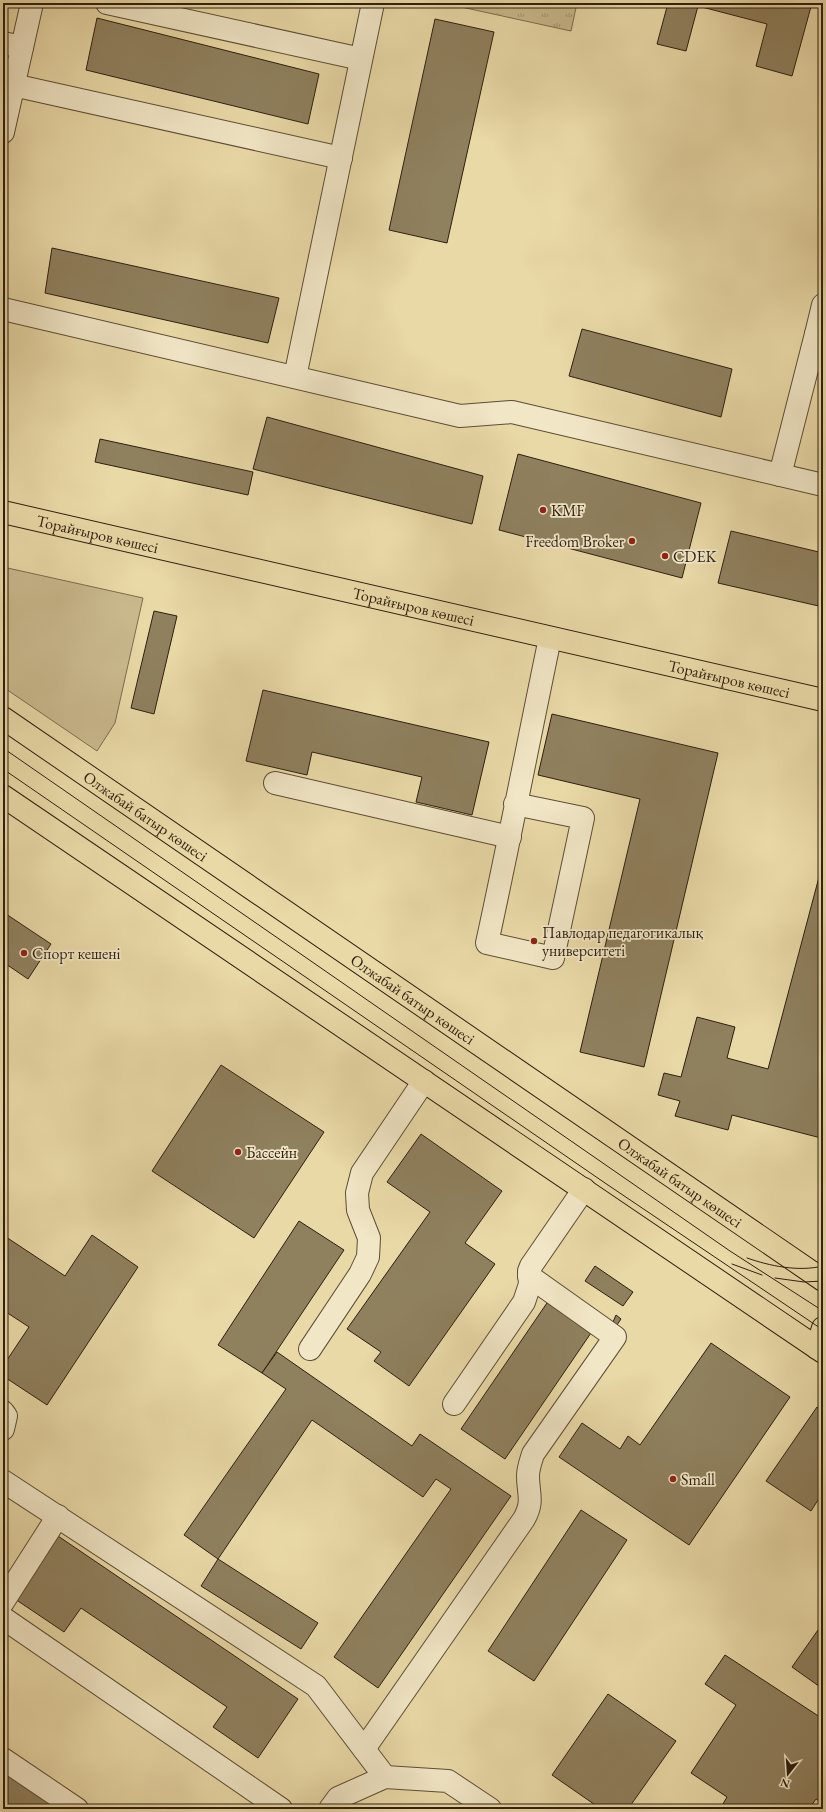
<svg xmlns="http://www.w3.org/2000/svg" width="826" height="1812" font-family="'EB Garamond',serif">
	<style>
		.grass { fill: #c9b98d; stroke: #7c6c4e }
		.park { fill: url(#park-tufts); stroke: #7c6c4e }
		.building { fill: #8f805e; stroke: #2e1f0f }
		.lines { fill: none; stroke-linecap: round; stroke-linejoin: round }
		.minor-casing { stroke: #5d4e35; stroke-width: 24 }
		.major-casing { stroke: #2e1f0f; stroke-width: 24 }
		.minor { stroke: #f1e6c6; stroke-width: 22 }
		.major { stroke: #e9d9a7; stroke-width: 22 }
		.tram { stroke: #2e1f0f; stroke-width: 1 }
		.poi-dot { fill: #8f2418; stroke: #f1e6c6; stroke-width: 1.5 }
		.labels { text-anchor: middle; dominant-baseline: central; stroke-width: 3.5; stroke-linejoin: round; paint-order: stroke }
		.poi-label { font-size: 16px; fill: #2e1f0f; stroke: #f1e6c6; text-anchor: start }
		.street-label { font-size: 16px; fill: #2e1f0f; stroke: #f1e6c6 }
	</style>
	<defs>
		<pattern id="park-tufts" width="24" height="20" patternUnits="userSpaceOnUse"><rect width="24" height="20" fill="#c9b98d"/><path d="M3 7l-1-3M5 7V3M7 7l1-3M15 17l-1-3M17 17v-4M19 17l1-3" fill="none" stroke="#a49672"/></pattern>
	</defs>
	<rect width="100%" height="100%" fill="#e9d9a7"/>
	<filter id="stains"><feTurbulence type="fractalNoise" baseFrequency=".005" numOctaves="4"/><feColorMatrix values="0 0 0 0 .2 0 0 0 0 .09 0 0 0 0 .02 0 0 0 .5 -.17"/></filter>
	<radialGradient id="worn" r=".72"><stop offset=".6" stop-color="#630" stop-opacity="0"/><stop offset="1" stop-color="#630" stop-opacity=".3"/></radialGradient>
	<polygon class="grass" points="3,567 143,598 115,723 97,751 3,687"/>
	<polygon class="park" points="443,3 577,3 571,31"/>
	<g class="building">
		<polygon points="668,3 812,3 792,76 756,66 767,24 698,6 686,51 657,44"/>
		<polygon points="97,18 319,74 308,124 86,70"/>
		<polygon points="435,19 494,32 447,243 389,230"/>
		<polygon points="52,248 279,298 268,343 45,293"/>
		<polygon points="582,329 732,369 721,417 569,376"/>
		<polygon points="267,417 483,476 472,524 253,469"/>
		<polygon points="100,439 253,472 248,495 95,462"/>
		<polygon points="518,454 701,503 682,578 499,530"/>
		<polygon points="731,531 823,553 823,607 718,583"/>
		<polygon points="154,611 177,616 154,714 131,708"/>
		<polygon points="263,690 489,742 472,815 416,802 422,777 312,752 307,775 246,761"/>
		<polygon points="552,714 718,753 644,1067 580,1052 640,799 538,775"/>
		<polygon points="823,862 823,1132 821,1138 732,1115 728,1130 675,1116 680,1101 658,1095 664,1073 681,1077 697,1017 735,1027 727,1058 768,1069"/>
		<polygon points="3,912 51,944 28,979 3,962"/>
		<polygon points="221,1065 324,1132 254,1238 152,1171"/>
		<polygon points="421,1134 502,1191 465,1243 495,1264 409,1386 374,1361 381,1352 347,1329 430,1212 387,1182"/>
		<polygon points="299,1221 344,1250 262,1373 218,1345"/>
		<polygon points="3,1235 65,1276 92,1235 138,1267 47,1405 3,1376 3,1366 29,1327 3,1310"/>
		<polygon points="595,1266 633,1292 623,1306 585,1281"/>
		<polygon points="549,1300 593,1330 505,1459 461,1429"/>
		<polygon points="616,1315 621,1319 617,1325 613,1322"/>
		<polygon points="711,1343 790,1397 689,1545 559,1457 582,1423 620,1449 628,1436 640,1445"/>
		<polygon points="277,1352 412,1446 420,1434 511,1496 378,1688 334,1657 451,1489 436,1479 423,1497 312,1420 218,1559 184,1535 286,1389 262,1373"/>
		<polygon points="817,1407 823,1410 823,1492 811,1511 766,1481"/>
		<polygon points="581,1510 627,1540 534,1681 488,1651"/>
		<polygon points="58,1536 298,1699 258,1758 213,1727 227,1707 81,1608 64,1632 15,1599"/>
		<polygon points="218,1559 318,1623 301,1649 201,1586"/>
		<polygon points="818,1630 823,1633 823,1689 792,1667"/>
		<polygon points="725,1655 823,1719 823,1803 816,1799 809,1809 720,1809 727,1797 691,1773 736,1705 705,1684"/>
		<polygon points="608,1694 676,1741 628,1809 601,1809 552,1775"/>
		<polygon points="3,1770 63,1809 3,1809"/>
	</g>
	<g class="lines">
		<defs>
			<g id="minor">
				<polyline points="107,3 361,59"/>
				<polyline points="3,43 22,47"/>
				<polyline points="13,85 341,158"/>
				<polyline points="3,132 32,3"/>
				<polyline points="823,305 816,334 823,336"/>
				<polyline points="3,309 460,416 512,412 823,485"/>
				<polyline points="295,377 373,3"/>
				<polyline points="780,475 816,334"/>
				<polyline points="275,783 510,837"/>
				<path d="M515,804L583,818L553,958L487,943C509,842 529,739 550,638"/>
				<polyline points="310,1349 360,1274 368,1257 369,1238 358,1210 357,1193 362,1173 424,1081"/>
				<polyline points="454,1404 524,1302 530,1284 529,1271 531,1266 584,1189"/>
				<polyline points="3,1412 6,1416 3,1429"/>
				<polyline points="3,1481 316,1686 385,1777"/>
				<polyline points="3,1602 58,1516"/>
				<polyline points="3,1618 281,1809"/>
				<path d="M364,1749L524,1519C534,1501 528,1494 528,1476C528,1468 531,1461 533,1454L615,1337L529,1276"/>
				<polyline points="3,1759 77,1809"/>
				<polyline points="330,1809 338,1798 385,1777 448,1781 490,1809"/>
			</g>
			<g id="major">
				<path id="s1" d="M3,512L823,700"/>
				<path id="s2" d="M3,718L823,1280"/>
				<polyline points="3,796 823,1352"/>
				<polyline points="817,1348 823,1328"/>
			</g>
		</defs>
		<use href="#minor" class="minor-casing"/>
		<use href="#major" class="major-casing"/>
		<use href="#minor" class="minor"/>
		<use href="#major" class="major"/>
		<g class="tram">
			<polyline points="3,748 730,1251 823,1311"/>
			<polyline points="3,769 605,1183 823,1330"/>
			<path d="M747,1258C770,1266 798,1272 823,1266"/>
			<polyline points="732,1264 762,1275"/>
			<polyline points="775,1278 804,1282 823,1281"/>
		</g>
	</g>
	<g class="poi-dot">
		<circle cx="543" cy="510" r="4"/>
		<circle cx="632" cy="541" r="4"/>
		<circle cx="665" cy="556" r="4"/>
		<circle cx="534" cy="941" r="4"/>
		<circle cx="24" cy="953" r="4"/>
		<circle cx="238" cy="1152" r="4"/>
		<circle cx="673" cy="1479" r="4"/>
	</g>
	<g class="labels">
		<g class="poi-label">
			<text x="551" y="510">KMF</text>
			<text x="624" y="541" text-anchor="end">Freedom Broker</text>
			<text x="673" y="556">CDEK</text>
			<text x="542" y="932">Павлодар педагогикалық<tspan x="542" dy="18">университеті</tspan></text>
			<text x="32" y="953">Спорт кешені</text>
			<text x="246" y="1152">Бассейн</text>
			<text x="681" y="1479">Small</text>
		</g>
		<g class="street-label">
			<text stroke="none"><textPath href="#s1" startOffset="97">Торайғыров көшесі</textPath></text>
			<text stroke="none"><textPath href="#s1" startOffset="421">Торайғыров көшесі</textPath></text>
			<text stroke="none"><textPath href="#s1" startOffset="745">Торайғыров көшесі</textPath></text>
			<text stroke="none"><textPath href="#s2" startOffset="173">Олжабай батыр көшесі</textPath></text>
			<text stroke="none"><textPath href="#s2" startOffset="497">Олжабай батыр көшесі</textPath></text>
			<text stroke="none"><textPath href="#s2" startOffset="821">Олжабай батыр көшесі</textPath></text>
		</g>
	</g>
	<rect width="826" height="1812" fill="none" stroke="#e9d9a7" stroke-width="16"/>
	<rect x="4" y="4" width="818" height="1804" fill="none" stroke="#2e1f0f" stroke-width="2"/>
	<rect x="8" y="8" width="810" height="1796" fill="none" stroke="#2e1f0f"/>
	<g transform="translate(788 1774) rotate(197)" stroke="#f1e6c6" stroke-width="3" paint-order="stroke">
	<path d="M0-3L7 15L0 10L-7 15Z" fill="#2e1f0f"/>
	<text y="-6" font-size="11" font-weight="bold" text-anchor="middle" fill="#2e1f0f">N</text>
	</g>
	<rect width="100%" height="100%" filter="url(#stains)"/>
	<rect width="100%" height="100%" fill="url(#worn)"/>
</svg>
